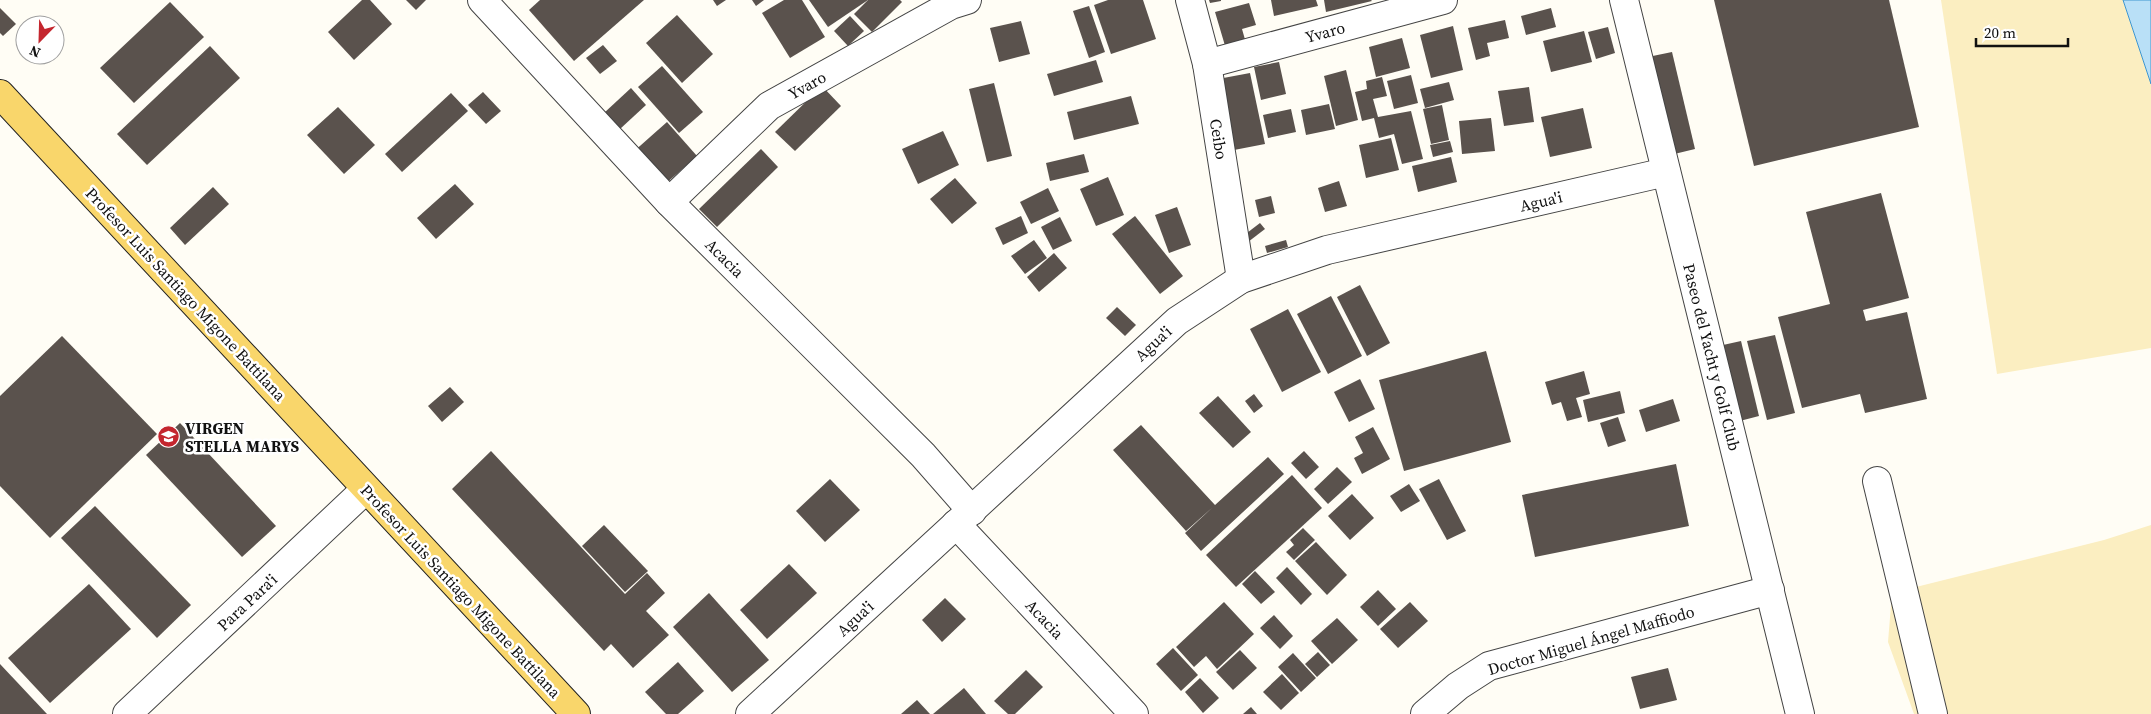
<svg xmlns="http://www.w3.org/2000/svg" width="2151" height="714" font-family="'Source Serif 4',serif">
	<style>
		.sand { fill: #fbeec1 }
		.water { fill: #b9e0f7; stroke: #3f96cf }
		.building { fill: #5a524d }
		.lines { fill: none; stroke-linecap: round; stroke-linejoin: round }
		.minor-casing { stroke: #444; stroke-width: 30 }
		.major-casing { stroke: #222; stroke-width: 30 }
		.minor { stroke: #fff; stroke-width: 28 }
		.major { stroke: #f9d66b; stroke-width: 28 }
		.labels { text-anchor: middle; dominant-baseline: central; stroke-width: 5; stroke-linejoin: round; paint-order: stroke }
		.street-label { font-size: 16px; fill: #111; stroke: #fff }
		.poi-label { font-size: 16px; font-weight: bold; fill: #111; stroke: #fff; text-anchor: start }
	</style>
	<rect width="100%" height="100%" fill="#fffdf5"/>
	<g class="sand">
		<polygon points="1941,0 2123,0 2151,84 2151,348 1997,374"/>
		<polygon points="2151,525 2151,714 1914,714 1888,642 1892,593 2104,540"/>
	</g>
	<polygon class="water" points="2123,0 2151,0 2151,84"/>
	<g class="building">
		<polygon points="362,0 370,0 392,24 354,60 328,32"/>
		<polygon points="406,0 426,0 416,10"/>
		<polygon points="540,0 644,0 574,61 529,10"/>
		<polygon points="713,0 726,0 717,6"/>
		<polygon points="752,0 764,0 756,6"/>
		<polygon points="784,0 802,0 825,37 790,58 762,13"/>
		<polygon points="809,0 868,0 828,27"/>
		<polygon points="868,0 900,0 902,2 872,32 854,14"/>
		<polygon points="1108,0 1143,0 1156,39 1111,54 1094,5"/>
		<polygon points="1209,0 1221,0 1221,1 1210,3"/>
		<polygon points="1271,0 1316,0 1318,6 1274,16"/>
		<polygon points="1324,0 1371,0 1372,1 1326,12"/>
		<polygon points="1714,0 1889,0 1919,127 1754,166"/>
		<polygon points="170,2 204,37 134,103 100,68"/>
		<polygon points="1249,3 1256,25 1242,29 1246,43 1226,49 1215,12"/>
		<polygon points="1089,6 1105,52 1089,58 1073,11"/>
		<polygon points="0,8 16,24 3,36 0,33"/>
		<polygon points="1551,8 1556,27 1526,35 1521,16"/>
		<polygon points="677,15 713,54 682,83 646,43"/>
		<polygon points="850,16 864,31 848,46 834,31"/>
		<polygon points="1505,20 1509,38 1487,43 1490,56 1476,60 1468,28"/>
		<polygon points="1021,21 1030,54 999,62 990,28"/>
		<polygon points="1453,26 1463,70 1431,78 1420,35"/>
		<polygon points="1608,27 1615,53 1596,59 1588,32"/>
		<polygon points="1584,31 1592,62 1551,72 1543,41"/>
		<polygon points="1402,38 1410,68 1376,77 1369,47"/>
		<polygon points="603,45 617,61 600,74 586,58"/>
		<polygon points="210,46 240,78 147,165 117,134"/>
		<polygon points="1672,52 1695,149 1666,156 1643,58"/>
		<polygon points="1096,60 1103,82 1054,96 1047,74"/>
		<polygon points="1279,62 1286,94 1261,100 1254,67"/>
		<polygon points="662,66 703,112 679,133 638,87"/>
		<polygon points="1346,70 1358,120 1336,126 1324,76"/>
		<polygon points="1250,73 1265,144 1234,150 1218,79"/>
		<polygon points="1411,75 1418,103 1394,109 1387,81"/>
		<polygon points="1382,77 1387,96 1373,99 1378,117 1411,111 1423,159 1402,164 1394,134 1379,138 1374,118 1362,121 1355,92 1367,89 1366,81"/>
		<polygon points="1449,82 1454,100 1425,108 1420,89"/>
		<polygon points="994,83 1012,156 987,162 969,89"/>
		<polygon points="822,86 841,106 795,151 775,132"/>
		<polygon points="1529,87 1534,122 1504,126 1498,91"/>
		<polygon points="631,88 646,105 620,129 604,113"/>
		<polygon points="483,92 501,111 486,124 468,105"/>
		<polygon points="451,93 468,111 402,172 385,154"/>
		<polygon points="1131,96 1139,124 1074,140 1067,112"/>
		<polygon points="1329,104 1335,129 1306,135 1301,110"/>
		<polygon points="1442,105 1449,140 1431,144 1423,109"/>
		<polygon points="338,107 375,145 344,174 307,135"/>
		<polygon points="1583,108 1592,148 1550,157 1541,117"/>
		<polygon points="1291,109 1296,132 1268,138 1263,115"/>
		<polygon points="1491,118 1495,151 1462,154 1459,121"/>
		<polygon points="667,122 697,156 663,186 632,153"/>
		<polygon points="943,131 959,165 918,184 902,149"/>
		<polygon points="1391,138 1399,170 1366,178 1359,145"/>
		<polygon points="1450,141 1453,152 1433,157 1430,145"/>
		<polygon points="761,149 778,167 717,227 699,209"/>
		<polygon points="1084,154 1089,172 1050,181 1046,163"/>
		<polygon points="1451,157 1457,182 1418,192 1412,166"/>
		<polygon points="1108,177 1124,215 1096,226 1080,189"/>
		<polygon points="955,178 977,203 952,224 930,199"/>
		<polygon points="1339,181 1347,206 1325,212 1318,188"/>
		<polygon points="455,184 474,204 436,239 417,218"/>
		<polygon points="213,187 229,204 185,245 170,228"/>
		<polygon points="1048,188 1059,211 1031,224 1020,202"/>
		<polygon points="1881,193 1909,298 1863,310 1866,321 1907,312 1927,399 1865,413 1860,394 1802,408 1778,317 1830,304 1806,212"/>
		<polygon points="1271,196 1275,213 1259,217 1255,200"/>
		<polygon points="1177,207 1191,245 1169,253 1155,215"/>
		<polygon points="1021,216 1028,233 1003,245 995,228"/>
		<polygon points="1135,216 1183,276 1160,294 1112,234"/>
		<polygon points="1060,217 1072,241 1053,250 1041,227"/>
		<polygon points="1260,223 1265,229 1248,242 1243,236"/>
		<polygon points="1034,240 1047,258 1025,274 1011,256"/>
		<polygon points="1286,240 1288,247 1267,253 1265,246"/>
		<polygon points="1054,253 1067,268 1039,292 1027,277"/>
		<polygon points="1360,285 1390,343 1367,356 1337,297"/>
		<polygon points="1331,296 1362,356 1328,374 1297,314"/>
		<polygon points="1117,307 1136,325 1125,336 1106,318"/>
		<polygon points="1288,309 1321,372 1282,392 1250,329"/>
		<polygon points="1775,335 1795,413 1767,420 1747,341"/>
		<polygon points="62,336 157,434 50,538 0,486 0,396"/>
		<polygon points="1741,341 1759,416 1732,423 1714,347"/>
		<polygon points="1486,351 1511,442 1404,471 1379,380"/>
		<polygon points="1584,371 1590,394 1576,398 1582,417 1567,421 1561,402 1552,405 1545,382"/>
		<polygon points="1360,379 1375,409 1349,422 1334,392"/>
		<polygon points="450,387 464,402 442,422 428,406"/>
		<polygon points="1620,391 1625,413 1588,422 1583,400"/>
		<polygon points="1254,394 1263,406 1254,413 1245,401"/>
		<polygon points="1218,396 1251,432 1233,448 1199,413"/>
		<polygon points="1673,399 1680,421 1646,432 1639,410"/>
		<polygon points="1618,417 1626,441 1608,447 1600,423"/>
		<polygon points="180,423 276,526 242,557 146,455"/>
		<polygon points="1141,425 1215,505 1268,457 1284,474 1201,551 1185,533 1213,507 1186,531 1113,450"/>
		<polygon points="1373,427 1390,459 1362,474 1354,458 1363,453 1355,437"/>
		<polygon points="491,451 625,594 647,573 665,593 646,611 669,635 633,668 611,644 604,651 452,489"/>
		<polygon points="1304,451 1319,467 1306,479 1291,463"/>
		<polygon points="1676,464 1689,526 1535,557 1522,495"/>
		<polygon points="1337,467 1352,482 1328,504 1314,489"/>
		<polygon points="1292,475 1322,508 1236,587 1206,555"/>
		<polygon points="830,479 860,510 825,542 796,511"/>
		<polygon points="1439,479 1466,531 1447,540 1419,489"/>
		<polygon points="1409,484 1420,501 1401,512 1390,496"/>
		<polygon points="1352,494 1374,518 1350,540 1328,516"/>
		<polygon points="95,506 191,605 157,638 61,538"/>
		<polygon points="604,525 648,571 625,592 582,546"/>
		<polygon points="1303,528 1315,540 1294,560 1286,552 1294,545 1290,540"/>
		<polygon points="1316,542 1347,575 1327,595 1295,561"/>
		<polygon points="789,564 817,593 767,639 740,610"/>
		<polygon points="1287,567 1312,594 1301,605 1276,578"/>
		<polygon points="1255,571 1275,592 1261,604 1242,584"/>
		<polygon points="89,584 131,629 50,703 8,658"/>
		<polygon points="1378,590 1396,609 1378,626 1360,607"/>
		<polygon points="709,593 769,660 732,692 673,627"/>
		<polygon points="945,598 966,619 942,642 922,620"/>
		<polygon points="1224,602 1254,634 1217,669 1206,656 1194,667 1176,647"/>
		<polygon points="1410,602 1428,621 1398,648 1380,629"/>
		<polygon points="1274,615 1293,636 1280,649 1260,628"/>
		<polygon points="1337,618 1358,640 1332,664 1311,641"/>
		<polygon points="1173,648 1198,675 1181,691 1156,664"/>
		<polygon points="1240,650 1257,668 1233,690 1216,672"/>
		<polygon points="1318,652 1330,665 1317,677 1305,664"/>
		<polygon points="1293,653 1316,678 1301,692 1278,667"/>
		<polygon points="678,662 704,691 678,714 666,714 645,692"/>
		<polygon points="0,664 47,714 0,714"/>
		<polygon points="1668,668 1677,700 1640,709 1631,677"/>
		<polygon points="1026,670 1043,687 1015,714 1008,714 994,701"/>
		<polygon points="1282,674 1299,693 1281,710 1263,692"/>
		<polygon points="1200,678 1219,698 1203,713 1185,692"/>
		<polygon points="964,688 986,714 933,714"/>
		<polygon points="917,700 930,714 901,714"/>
		<polygon points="1251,707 1257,714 1243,714"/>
	</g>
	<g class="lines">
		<defs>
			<g id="minor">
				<polyline points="482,0 669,202 923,455 972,511"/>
				<polyline points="1190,0 1207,64 1241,279"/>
				<polyline points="1624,0 1800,714"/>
				<polyline points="1207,64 1443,0"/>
				<polyline points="669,202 769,106 951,5 967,0"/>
				<polyline points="1877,481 1933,714"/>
				<polyline points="956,524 1134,714"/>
				<polyline points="127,714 366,489"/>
				<polyline points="750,714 1177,321 1241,279 1327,250 1666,172"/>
				<polyline points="1425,714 1458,686 1489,666 1770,590"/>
			</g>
			<polyline id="major" points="0,94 576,714"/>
		</defs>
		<use href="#minor" class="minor-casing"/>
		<use href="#major" class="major-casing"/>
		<use href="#minor" class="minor"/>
		<use href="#major" class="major"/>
	</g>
	<defs>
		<symbol id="school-disc" viewBox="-11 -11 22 22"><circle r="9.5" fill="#c4262e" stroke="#fff"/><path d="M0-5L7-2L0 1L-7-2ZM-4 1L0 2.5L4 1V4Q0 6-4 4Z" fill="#fff"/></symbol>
	</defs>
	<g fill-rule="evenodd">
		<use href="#school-disc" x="156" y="424" width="25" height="25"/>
	</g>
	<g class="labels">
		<g class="street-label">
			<text transform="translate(1325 32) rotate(-15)">Yvaro</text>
			<text transform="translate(807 85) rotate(-29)">Yvaro</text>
			<text transform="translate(1219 139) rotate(81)">Ceibo</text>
			<text transform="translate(1541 201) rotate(-13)">Agua'i</text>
			<text transform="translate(725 258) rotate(45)">Acacia</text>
			<text transform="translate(186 294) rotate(47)">Profesor Luis Santiago Migone Battilana</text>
			<text transform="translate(1153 343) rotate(-43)">Agua'i</text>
			<text transform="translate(1712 357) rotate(76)">Paseo del Yacht y Golf Club</text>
			<text transform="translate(461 591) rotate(47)">Profesor Luis Santiago Migone Battilana</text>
			<text transform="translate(247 602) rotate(-43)">Para Para'i</text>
			<text transform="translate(855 618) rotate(-43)">Agua'i</text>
			<text transform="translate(1045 619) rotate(47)">Acacia</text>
			<text transform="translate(1591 640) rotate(-16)">Doctor Miguel Ángel Maffiodo</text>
		</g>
		<g class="poi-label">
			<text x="185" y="428">VIRGEN<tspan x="185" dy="18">STELLA MARYS</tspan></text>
		</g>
	</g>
	<g transform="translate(40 40) rotate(203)"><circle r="24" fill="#ffffff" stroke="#a0a0a0"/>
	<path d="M0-4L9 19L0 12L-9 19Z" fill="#c4262e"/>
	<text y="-8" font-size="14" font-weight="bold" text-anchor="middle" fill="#111111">N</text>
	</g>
	<path d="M1976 38v8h92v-8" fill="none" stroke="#111111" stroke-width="2.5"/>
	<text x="1984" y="38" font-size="15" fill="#111111" stroke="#ffffff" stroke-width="4" paint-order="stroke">20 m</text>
</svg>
